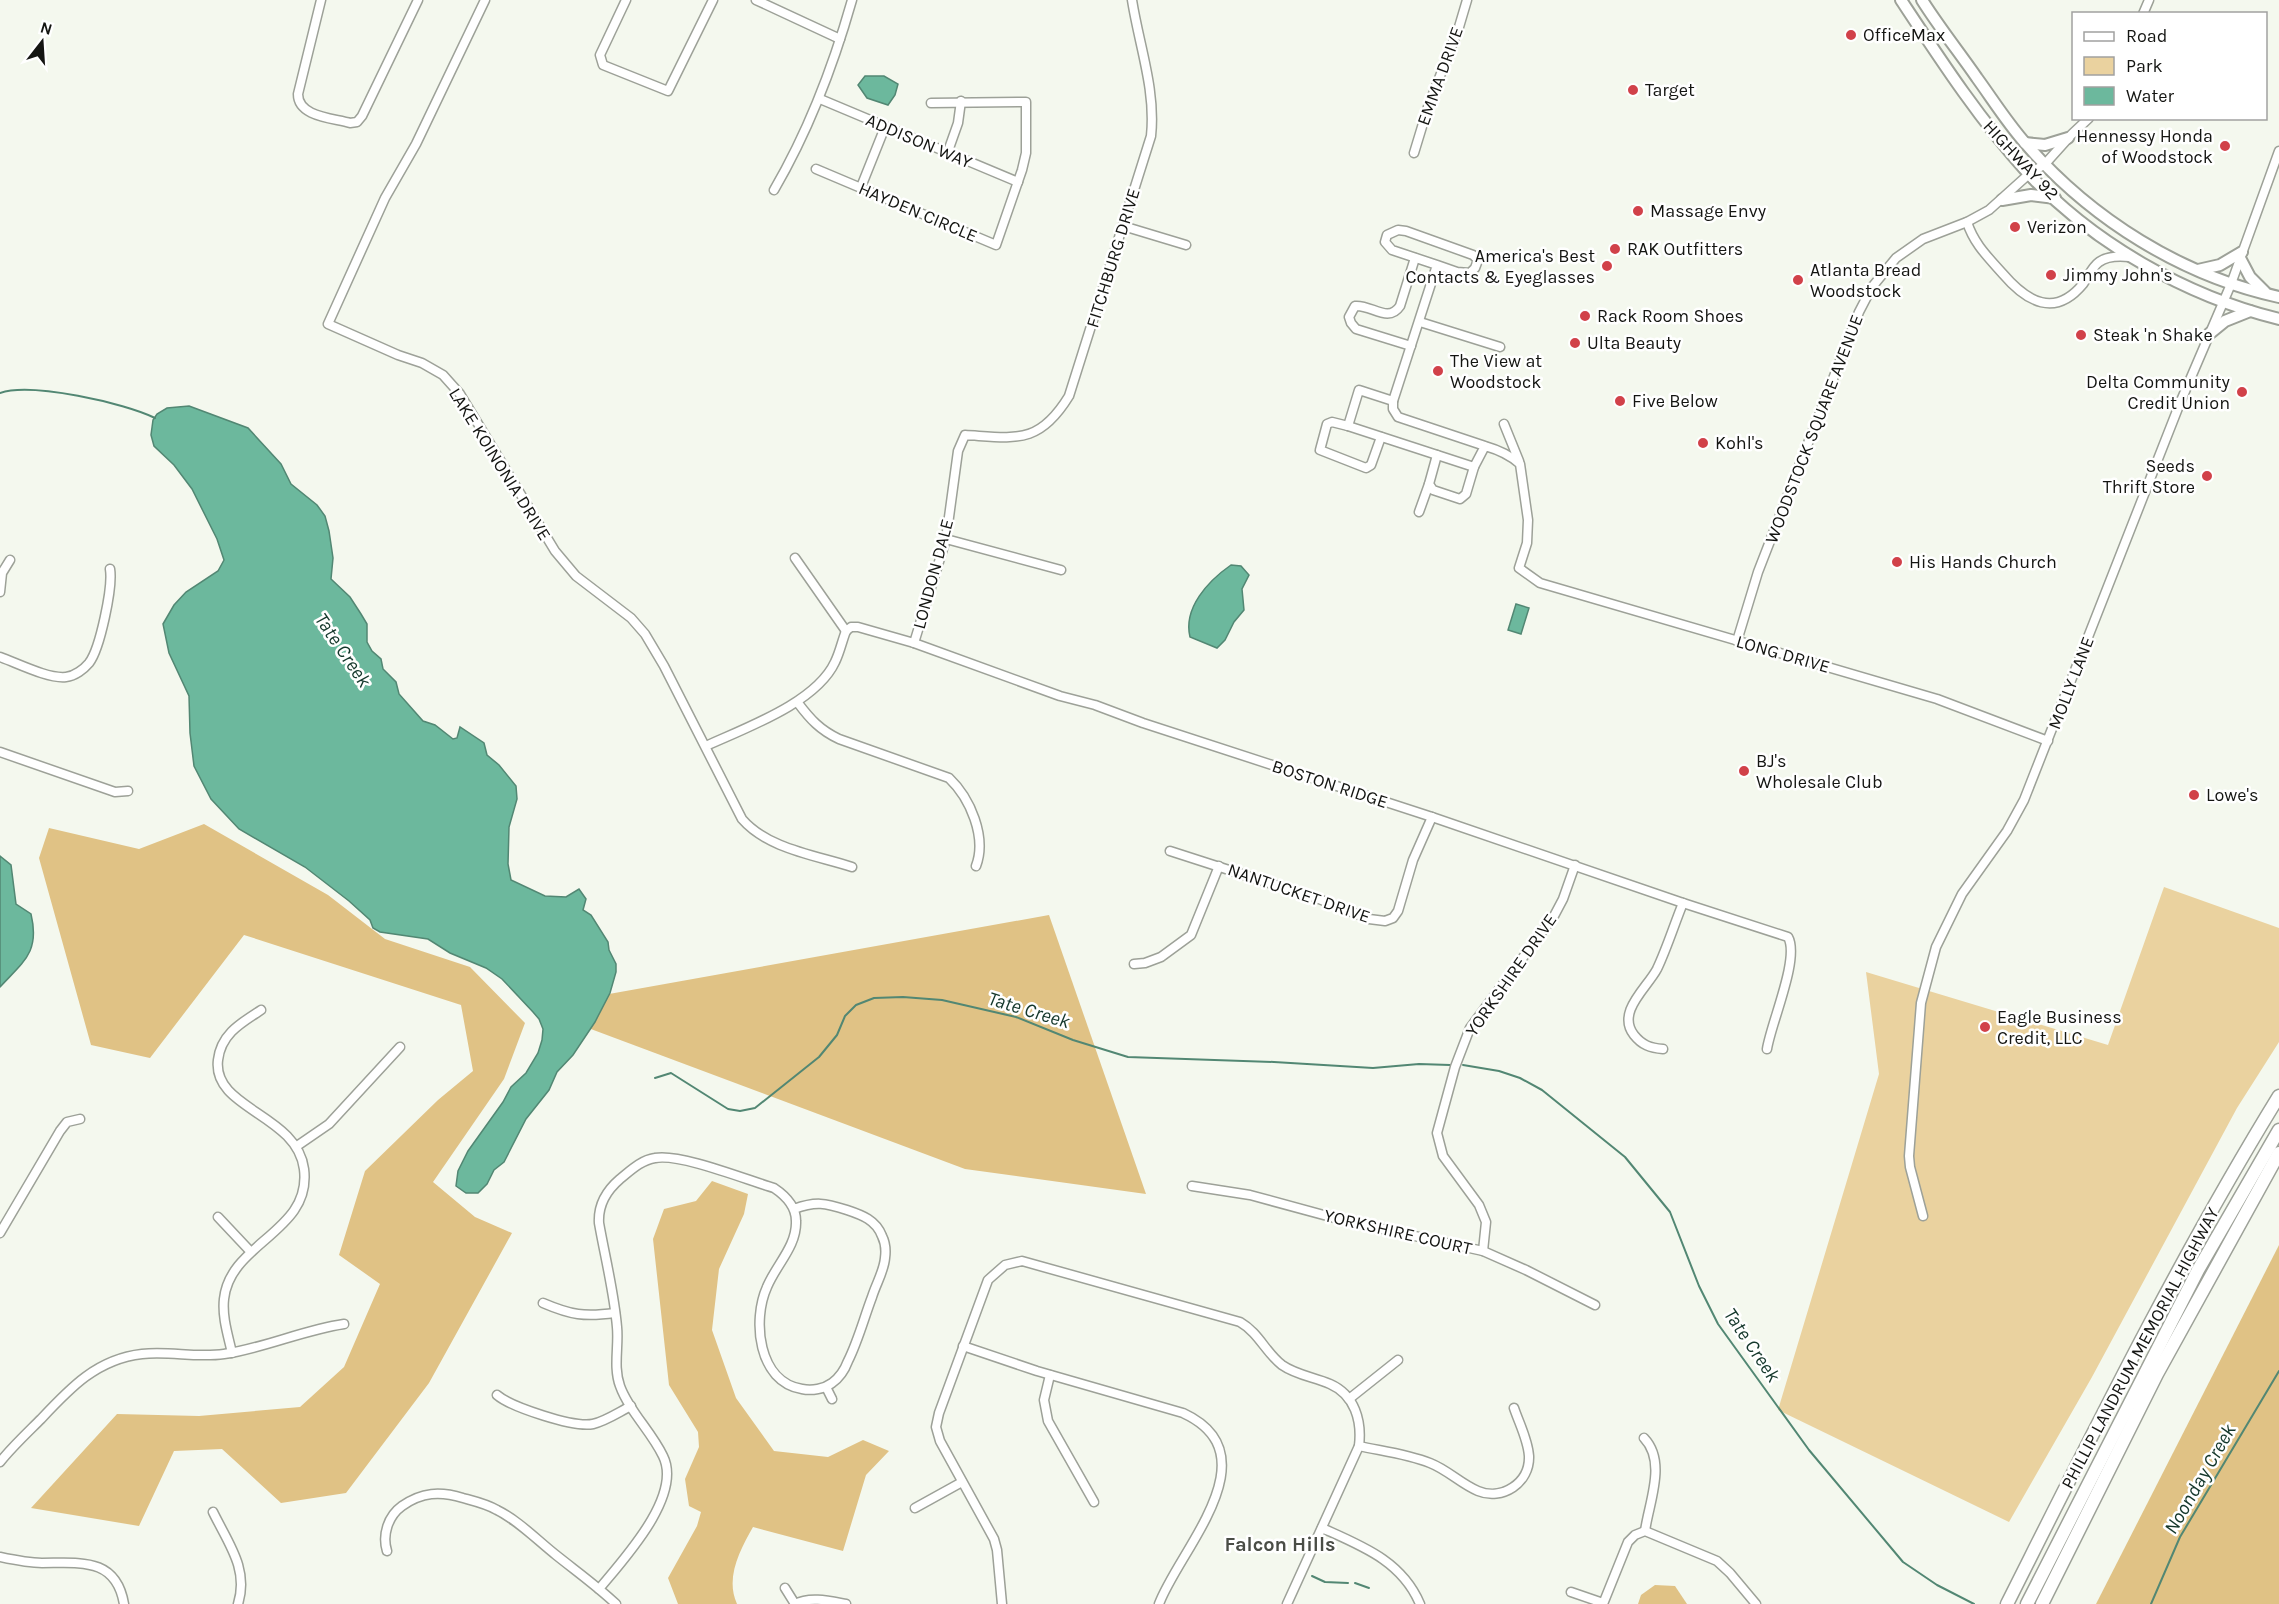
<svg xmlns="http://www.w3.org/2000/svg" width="2279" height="1604" font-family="Karla,sans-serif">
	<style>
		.green { fill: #ead29f }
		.forest { fill: #e0c285 }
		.water { fill: #6cb89d; stroke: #528773; stroke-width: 1.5 }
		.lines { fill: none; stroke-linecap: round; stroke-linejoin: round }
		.stream { stroke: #528773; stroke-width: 2 }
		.minor-casing { stroke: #9da198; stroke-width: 11 }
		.major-casing { stroke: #9da198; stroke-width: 14 }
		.highway-casing { stroke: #9da198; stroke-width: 15 }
		.minor { stroke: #fff; stroke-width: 8 }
		.major { stroke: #fff; stroke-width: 10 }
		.highway { stroke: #fff; stroke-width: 12 }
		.poi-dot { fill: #d14149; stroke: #fff; stroke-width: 2 }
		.labels { text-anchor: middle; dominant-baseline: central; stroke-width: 5; stroke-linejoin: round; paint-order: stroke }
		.poi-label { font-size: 18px; fill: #141512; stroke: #fff; text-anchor: start }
		.street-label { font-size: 18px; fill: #141512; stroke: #fff }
		.water-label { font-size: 20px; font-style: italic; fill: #14372b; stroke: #fff }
		.neighbourhood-label { font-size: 20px; font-weight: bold; fill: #4a4d46; stroke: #fff }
	</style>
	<rect width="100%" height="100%" fill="#f4f8ee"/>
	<polygon class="green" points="2164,887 2279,928 2279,1042 2237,1108 2092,1377 2009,1522 1778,1410 1879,1074 1866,972 2108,1045"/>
	<g class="forest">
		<polygon points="204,824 328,895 385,939 470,967 525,1023 504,1079 433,1182 475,1217 512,1233 429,1383 346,1493 281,1503 222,1449 174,1451 139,1526 31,1508 117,1414 199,1416 300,1407 344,1367 380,1284 339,1255 365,1171 438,1100 473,1071 461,1005 244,935 150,1058 91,1045 39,858 49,828 139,849"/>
		<polygon points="1049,915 1146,1194 965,1169 540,1010 542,1006"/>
		<path d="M712,1181L748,1194L744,1214L719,1269L712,1330L736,1398L774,1451L828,1457L863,1440L889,1451L866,1475L843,1551L753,1527C740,1550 725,1578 737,1604H678L668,1578L697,1526L701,1512L689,1506L685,1479L699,1447L698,1432L669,1385L653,1239L664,1209L696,1201Z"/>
		<polygon points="2279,1245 2279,1604 2096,1604"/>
		<polygon points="1655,1585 1675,1586 1687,1604 1638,1604 1641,1595"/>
	</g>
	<g class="water">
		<polygon points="865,76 884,76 898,84 895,95 888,105 867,98 858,85"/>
		<polygon points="189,406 248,428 281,464 291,484 317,505 325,516 329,531 333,558 331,579 350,597 361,614 367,624 367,642 372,651 381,659 383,669 396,682 399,694 423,721 435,725 453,739 457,738 460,727 484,743 487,755 499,765 516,786 517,799 509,827 508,864 511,880 545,896 566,897 579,889 586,899 583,910 591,915 608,942 609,950 616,964 616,972 610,993 595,1022 573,1055 557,1072 549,1090 526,1119 504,1162 494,1170 487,1184 478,1193 466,1193 456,1186 458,1171 468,1151 503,1102 511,1087 526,1073 538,1053 542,1040 543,1029 539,1019 533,1012 502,979 486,968 450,953 428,939 380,932 373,928 370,920 349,901 305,867 239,829 211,799 194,766 190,733 189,696 169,653 163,624 174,605 186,592 218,571 224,560 217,539 192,489 174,465 154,446 151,435 153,420 157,414 167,408"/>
		<path d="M1231,565L1241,566L1249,575L1242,589L1244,610L1234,622L1225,640L1217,648L1190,637C1183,608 1208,581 1231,565Z"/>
		<polygon points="1516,604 1529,608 1521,634 1508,630"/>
		<path d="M0,856L11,865L16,904L31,914C40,952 24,961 0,987Z"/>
	</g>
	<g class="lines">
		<g class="stream">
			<path d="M0,393C31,382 125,403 155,418"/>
			<polyline points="1463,1065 1499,1071 1520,1078 1542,1090 1625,1157 1670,1212 1699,1286 1718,1324 1809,1450 1903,1562 1937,1585 1974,1604"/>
			<polyline points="655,1078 671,1073 728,1109 740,1111 755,1108 819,1057 837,1035 845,1016 856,1005 874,998 903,997 942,1000 1016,1017 1073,1040 1128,1057 1274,1062 1373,1068 1419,1064 1450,1065"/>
			<polyline points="1312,1576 1325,1582 1348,1583"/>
			<polyline points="1355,1583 1369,1588"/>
			<polyline points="2151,1604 2180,1537 2279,1371"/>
		</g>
		<defs>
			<g id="minor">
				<path d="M321,0L298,94C298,117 333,118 350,123L357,122L362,116L418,0"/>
				<path d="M485,0L416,144L385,198L328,324L398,355L422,363L443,375L460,394L555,551L576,576L631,618L645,634L664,666L742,819C768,849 815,855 852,867"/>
				<polyline points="626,0 600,55 603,65 668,91 713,0"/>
				<polyline points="756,0 840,39"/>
				<polyline points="2143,14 2149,0"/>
				<polyline points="820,99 1018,182"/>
				<polyline points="1414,153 1428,107 1459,27 1467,0"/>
				<polyline points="947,154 958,123 961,101"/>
				<polyline points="816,169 996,245 1022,170 1026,153 1026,102 931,103"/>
				<polyline points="861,187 885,127"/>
				<path d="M774,190C809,130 833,67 852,0"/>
				<path d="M1967,222C1974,244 1988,257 2003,274C2027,302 2055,318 2083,284C2088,277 2092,267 2099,262C2107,256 2121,256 2130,257"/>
				<polyline points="1123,226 1186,245"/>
				<polyline points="1420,322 1500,347"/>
				<path d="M1411,346L1356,329L1351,323L1349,317L1355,306C1371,304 1388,324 1400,306L1415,258"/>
				<polyline points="1393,401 1437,265 1392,250 1385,242 1387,235 1398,230 1406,231 1473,255 1478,260 1475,268 1470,273 1457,272 1437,265"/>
				<polyline points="1504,424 1519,461"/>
				<polyline points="1348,426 1332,422 1327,424 1320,450 1366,468 1371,465 1381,437"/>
				<path d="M1485,446L1474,467L1348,426L1359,390L1393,401V409L1398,417L1485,446C1499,450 1510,455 1520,464L1528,520L1527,543L1519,568L1540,583L1937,699L2048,741"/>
				<polyline points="1437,455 1429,484 1433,490 1460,499 1466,494 1474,467"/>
				<polyline points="1419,512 1429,484"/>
				<polyline points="946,539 1061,570"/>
				<polyline points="795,558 846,631"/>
				<polyline points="0,592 2,573 10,560"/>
				<path d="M846,631L851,627H858L914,643L1060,696L1095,705L1143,723L1432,817L1683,903L1788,937C1800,958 1771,1023 1767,1049"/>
				<polyline points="1737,641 1758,572 1859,312 1872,287 1896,258 1923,239 1967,222 1989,210 2029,174 2045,164 2072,134 2089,118"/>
				<path d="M914,643L946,539L958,451L965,435C1016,438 1039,445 1069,396L1151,136C1156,90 1139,45 1132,0"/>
				<path d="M0,657C17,663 48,679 66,677C75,676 84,669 89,663C100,649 113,587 110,569"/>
				<path d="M798,703C810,719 820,730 839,739L949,778C970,798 987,837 976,866"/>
				<path d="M706,746C745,728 816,703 835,662C840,652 842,641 846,631"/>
				<polyline points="0,752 115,792 128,791"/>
				<polyline points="1170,851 1319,899 1369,919 1385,921 1393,918 1398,911 1413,860 1432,817"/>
				<polyline points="1134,964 1145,963 1161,957 1191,935 1219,866"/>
				<path d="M1663,1049C1650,1048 1642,1045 1634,1035C1616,1012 1647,988 1657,969C1667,948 1674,925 1683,903"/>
				<polyline points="297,1146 329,1124 400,1047"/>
				<polyline points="1192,1186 1250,1195 1342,1220 1483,1251 1526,1270 1595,1305"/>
				<polyline points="1923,1216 1910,1167 1909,1156 1921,1003 1936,947 1962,894 2007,831 2024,800 2180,403 2231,284 2279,151"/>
				<polyline points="218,1217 250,1251"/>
				<polyline points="0,1233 60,1131 67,1122 80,1119"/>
				<polyline points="1483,1251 1486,1222 1479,1205 1443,1156 1437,1133 1455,1067 1470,1028 1554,916 1563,899 1575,865"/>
				<path d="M543,1303C571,1315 584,1317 615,1313"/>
				<path d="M963,1346L1037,1371L1183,1413C1274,1455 1179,1550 1159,1604"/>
				<path d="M232,1353C228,1335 222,1317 224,1299C230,1242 312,1232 304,1169C297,1114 212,1109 218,1060C221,1034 241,1023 261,1010"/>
				<polyline points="1050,1375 1044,1400 1048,1421 1094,1502"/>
				<polyline points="826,1387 832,1399"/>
				<path d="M497,1395C511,1407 574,1428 593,1424C606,1421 619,1412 631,1406"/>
				<polyline points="1349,1399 1398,1360"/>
				<path d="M1644,1438C1667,1462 1649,1502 1645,1531"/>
				<path d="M1359,1446C1382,1451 1408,1454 1430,1463C1448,1470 1461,1484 1478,1491C1502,1501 1530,1483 1529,1456C1528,1440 1519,1423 1514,1408"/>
				<path d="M0,1462C12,1447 27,1433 41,1419C70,1388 97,1359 142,1354C170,1351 196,1358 224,1354C265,1348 303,1330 344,1324"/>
				<polyline points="915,1508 962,1482"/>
				<path d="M213,1512C228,1543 249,1569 238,1604"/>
				<path d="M1322,1528C1362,1546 1402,1561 1420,1604"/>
				<path d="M387,1551C382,1535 388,1516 402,1506C422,1492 440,1491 463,1498C474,1501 487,1504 497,1510C519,1521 537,1540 556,1555C576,1571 597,1586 616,1604"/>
				<path d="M0,1557C14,1560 28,1563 42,1563C80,1563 116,1557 124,1604"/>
				<polyline points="785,1588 795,1604"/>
				<path d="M599,1589C623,1560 683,1496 663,1456C651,1431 629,1411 620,1386C613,1367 619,1346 617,1327C614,1292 605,1257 599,1223C598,1206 606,1191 620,1179C630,1171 641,1160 655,1158C680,1153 747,1180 774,1188C786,1196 796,1206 796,1221C797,1246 776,1265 767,1287C752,1320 758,1382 802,1389C812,1391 824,1389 832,1383C839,1378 845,1369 848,1361C858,1341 864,1318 872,1297C876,1284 884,1271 885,1258C886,1251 885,1242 882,1236C876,1220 862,1215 847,1210C825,1203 816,1201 794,1209"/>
				<polyline points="1571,1592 1603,1603"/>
				<path d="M795,1604C810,1596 830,1601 846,1604"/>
				<path d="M1002,1604L997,1550L994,1539L940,1441L936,1427L939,1413L988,1280L1005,1265L1022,1261L1240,1322C1259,1333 1266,1353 1282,1365C1296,1375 1314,1377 1330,1384C1355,1395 1362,1421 1359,1446L1287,1604"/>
				<polyline points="1603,1604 1628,1542 1635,1535 1645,1531 1717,1561 1730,1573 1756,1604"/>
			</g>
			<g id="major">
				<path d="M1901,0C1940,59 1979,119 2027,172C2092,243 2186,296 2279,319"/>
				<path d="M1922,0C1939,27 1959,52 1977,78C1993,100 2008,124 2026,144C2091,219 2182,276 2279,297"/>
				<polyline points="2025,143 2045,145 2068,138"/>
				<polyline points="2002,200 2031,195 2055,198"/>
				<polyline points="2240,258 2250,277 2265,292"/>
				<polyline points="2198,270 2220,265 2242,252"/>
				<polyline points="2209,334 2225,321 2250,311"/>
			</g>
			<g id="highway">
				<path d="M2007,1604C2093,1433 2178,1260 2279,1096"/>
				<polyline points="2027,1604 2198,1270 2279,1130"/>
				<polyline points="2042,1604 2157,1374 2279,1153"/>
			</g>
		</defs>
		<use href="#minor" class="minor-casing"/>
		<use href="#major" class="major-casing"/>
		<use href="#highway" class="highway-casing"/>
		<use href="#minor" class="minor"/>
		<use href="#major" class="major"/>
		<use href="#highway" class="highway"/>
	</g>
	<g class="poi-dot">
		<circle cx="1851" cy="35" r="6"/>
		<circle cx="1633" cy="90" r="6"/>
		<circle cx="2225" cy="146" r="6"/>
		<circle cx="1638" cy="211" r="6"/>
		<circle cx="2015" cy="227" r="6"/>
		<circle cx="1615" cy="249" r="6"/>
		<circle cx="1607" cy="266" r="6"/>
		<circle cx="2051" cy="275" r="6"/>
		<circle cx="1798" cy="280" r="6"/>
		<circle cx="1585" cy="316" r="6"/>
		<circle cx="2081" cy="335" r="6"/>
		<circle cx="1575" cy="343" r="6"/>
		<circle cx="1438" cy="371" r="6"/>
		<circle cx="2242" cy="392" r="6"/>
		<circle cx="1620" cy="401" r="6"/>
		<circle cx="1703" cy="443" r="6"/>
		<circle cx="2207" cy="476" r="6"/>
		<circle cx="1897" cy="562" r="6"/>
		<circle cx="1744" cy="771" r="6"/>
		<circle cx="2194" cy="795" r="6"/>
		<circle cx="1985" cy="1027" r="6"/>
	</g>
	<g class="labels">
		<g class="poi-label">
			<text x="1863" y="35">OfficeMax</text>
			<text x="1645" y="90">Target</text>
			<text x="2213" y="136" text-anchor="end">Hennessy Honda<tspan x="2213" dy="21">of Woodstock</tspan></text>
			<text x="1650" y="211">Massage Envy</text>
			<text x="2027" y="227">Verizon</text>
			<text x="1627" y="249">RAK Outfitters</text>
			<text x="1595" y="256" text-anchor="end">America's Best<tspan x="1595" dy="21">Contacts &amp; Eyeglasses</tspan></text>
			<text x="1810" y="270">Atlanta Bread<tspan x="1810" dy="21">Woodstock</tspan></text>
			<text x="2063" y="275">Jimmy John's</text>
			<text x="1597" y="316">Rack Room Shoes</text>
			<text x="2093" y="335">Steak 'n Shake</text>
			<text x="1587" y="343">Ulta Beauty</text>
			<text x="1450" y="361">The View at<tspan x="1450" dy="21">Woodstock</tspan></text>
			<text x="2230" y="382" text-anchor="end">Delta Community<tspan x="2230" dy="21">Credit Union</tspan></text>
			<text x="1632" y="401">Five Below</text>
			<text x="1715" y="443">Kohl's</text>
			<text x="2195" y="466" text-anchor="end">Seeds<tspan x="2195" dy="21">Thrift Store</tspan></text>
			<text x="1909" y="562">His Hands Church</text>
			<text x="1756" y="761">BJ's<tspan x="1756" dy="21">Wholesale Club</tspan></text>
			<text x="2206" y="795">Lowe's</text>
			<text x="1997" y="1017">Eagle Business<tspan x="1997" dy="21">Credit, LLC</tspan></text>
		</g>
		<g class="street-label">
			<text transform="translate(1440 76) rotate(-70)">EMMA DRIVE</text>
			<text transform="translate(919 141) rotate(23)">ADDISON WAY</text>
			<text transform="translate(2021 160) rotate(47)">HIGHWAY 92</text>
			<text transform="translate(918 212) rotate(23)">HAYDEN CIRCLE</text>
			<text transform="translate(1113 258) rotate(-73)">FITCHBURG DRIVE</text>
			<text transform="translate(1814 429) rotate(-69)">WOODSTOCK SQUARE AVENUE</text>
			<text transform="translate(500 464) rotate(58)">LAKE KOINONIA DRIVE</text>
			<text transform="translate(933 574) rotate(-75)">LONDON DALE</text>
			<text transform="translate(1783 654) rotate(16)">LONG DRIVE</text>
			<text transform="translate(2071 683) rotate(-69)">MOLLY LANE</text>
			<text transform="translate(1330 784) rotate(18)">BOSTON RIDGE</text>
			<text transform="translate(1299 893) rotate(19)">NANTUCKET DRIVE</text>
			<text transform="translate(1511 975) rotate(-55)">YORKSHIRE DRIVE</text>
			<text transform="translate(1398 1232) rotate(13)">YORKSHIRE COURT</text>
			<text transform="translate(2140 1348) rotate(-62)">PHILLIP LANDRUM MEMORIAL HIGHWAY</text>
		</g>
		<g class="water-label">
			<text transform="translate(343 650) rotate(56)">Tate Creek</text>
			<text transform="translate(1029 1010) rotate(17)">Tate Creek</text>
			<text transform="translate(1752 1345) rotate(56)">Tate Creek</text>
			<text transform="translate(2200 1479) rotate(-60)">Noonday Creek</text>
		</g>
		<g class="neighbourhood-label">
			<text x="1280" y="1544">Falcon Hills</text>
		</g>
	</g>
	<rect x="2072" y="12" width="195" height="108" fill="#ffffff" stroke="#a1a1a0" stroke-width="1.5"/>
	<rect x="2084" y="32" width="30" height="9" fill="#ffffff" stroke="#a1a1a0" stroke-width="1.5"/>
	<text x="2126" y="42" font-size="18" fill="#141512">Road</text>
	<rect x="2084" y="57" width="30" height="18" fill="#ead29f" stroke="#a1a1a0" stroke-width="1.5"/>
	<text x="2126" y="72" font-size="18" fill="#141512">Park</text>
	<rect x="2084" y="87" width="30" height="18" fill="#6cb89d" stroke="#a1a1a0" stroke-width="1.5"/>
	<text x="2126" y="102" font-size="18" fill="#141512">Water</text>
	<g transform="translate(42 42) rotate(17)" stroke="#ffffff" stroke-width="4.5" paint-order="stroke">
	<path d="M0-4.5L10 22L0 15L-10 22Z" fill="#141512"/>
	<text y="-9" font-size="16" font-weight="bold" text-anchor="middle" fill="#141512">N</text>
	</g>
</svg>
